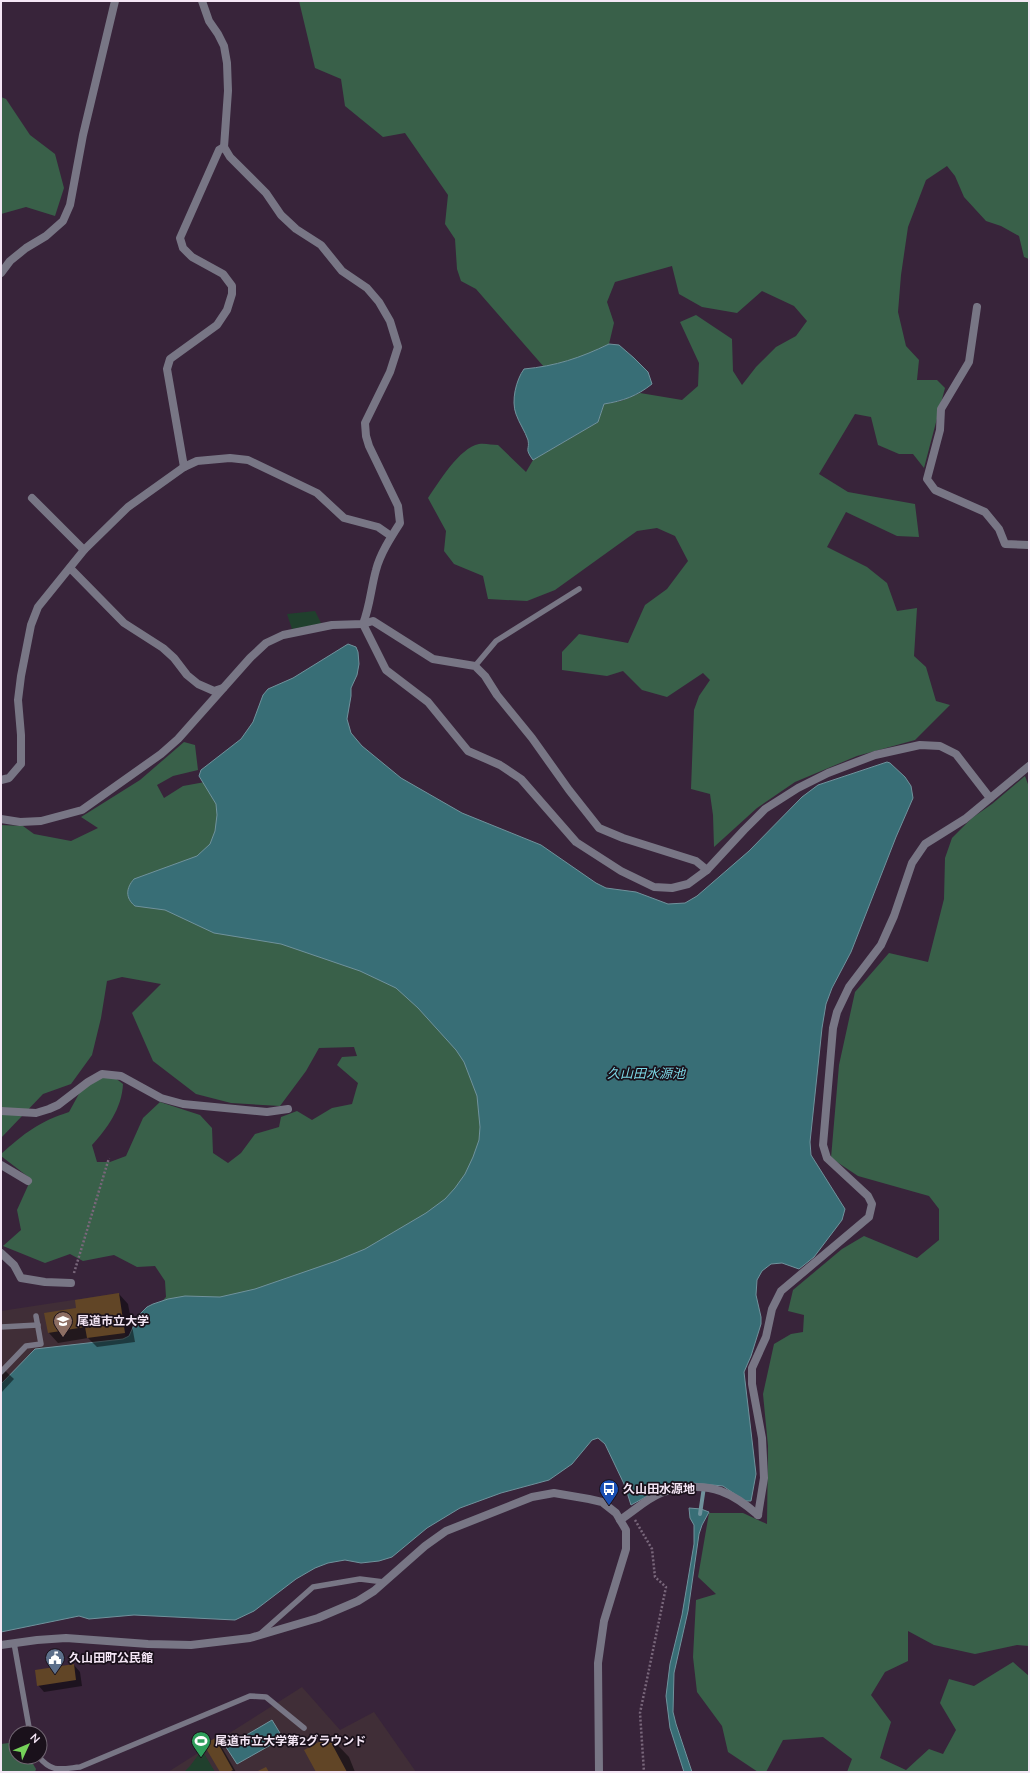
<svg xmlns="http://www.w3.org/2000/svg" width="1030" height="1773" font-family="'Nunito Sans','Noto Sans JP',sans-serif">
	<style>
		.education { fill: #402e37 }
		.green { fill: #20402d }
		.forest { fill: #396049 }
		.water { fill: #386e76; stroke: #70929c }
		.shadow { fill: #0007 }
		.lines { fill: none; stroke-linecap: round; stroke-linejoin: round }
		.stream { stroke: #70929c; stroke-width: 4 }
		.building { fill: #614526 }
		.path { stroke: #79677b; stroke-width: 2.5; stroke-dasharray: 2 2; stroke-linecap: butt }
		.service { stroke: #787685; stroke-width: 5.5 }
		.minor { stroke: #787685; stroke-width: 8 }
		.tertiary { stroke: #787685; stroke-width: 8 }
		.labels { text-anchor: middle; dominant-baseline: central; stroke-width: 3.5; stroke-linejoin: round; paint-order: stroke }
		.poi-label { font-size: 12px; font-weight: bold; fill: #f4e6f5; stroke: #1a111b; text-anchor: start }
		.water-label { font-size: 13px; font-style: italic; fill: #7dd8e6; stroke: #1a111b }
	</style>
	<rect width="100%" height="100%" fill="#38243a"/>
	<g class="education">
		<polygon points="119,1293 126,1338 1,1384 1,1311"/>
		<polygon points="302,1687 340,1730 374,1712 416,1772 168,1772"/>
	</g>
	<g class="green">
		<polygon points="315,611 322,625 292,629 287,614"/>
		<polygon points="202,1750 215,1772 184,1772 190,1766"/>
	</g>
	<g class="forest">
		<path d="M299,1H1029V259L1024,257L1019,236L1001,226L986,221L964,197L955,176L947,166L926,180L908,227L901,275L898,312L906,346L919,360L917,380H937L945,388L924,468L913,454H899L878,445L871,417L855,414L819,474L848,492L915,504L919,537L897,536L846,512L827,547L867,567L887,583L897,611L917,608L914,656L926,667L936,701L950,705L915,740L857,756L795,782L757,808L714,847L713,815L710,794L691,789L694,710L699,696L710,680L703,673L667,697L642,690L623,671L607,676L562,670V652L579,634L628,643L645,605L667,589L688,561L675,536L657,528L637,531L555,590L527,601L488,599L483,576L454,564L444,551L446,531L428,498C439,482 459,448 479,444C485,443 492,445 498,445L526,472L533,460L598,422L604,404L621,401L640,393L682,400L698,386L699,363L680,322L696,315L732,339L733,371L742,385L756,367L776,347L796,336L807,321L794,306L762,291L737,313L702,307L679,294L672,266L615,282L607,302L614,323L609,344L582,357L544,367L476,289L461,281L457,269L455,239L445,224L448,195L405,133L383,137L345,106L341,79L315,68Z"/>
		<polygon points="1,97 6,99 30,135 55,154 64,188 55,216 26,207 1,214"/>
		<path d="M184,742L195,745L198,770L173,776L157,785L164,798L183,786L205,782L206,773L257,921L433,1001L473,1070L492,1158L363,1272L149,1315L166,1297L165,1281L155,1266L137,1267L114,1255L83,1261L70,1254L45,1263L3,1246L21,1230L17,1210L31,1179L1,1156V1154C25,1133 38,1122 69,1112L86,1081L110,1074L123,1084C122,1108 107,1129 92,1145L97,1162H110L126,1156L143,1118L160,1102L200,1115L212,1128L213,1153L228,1163L241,1153L255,1134L279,1127L281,1117L297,1111L312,1120L332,1108L352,1104L358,1083L337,1065L342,1057L357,1056L354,1047L319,1048L306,1071L280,1106L231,1103L196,1094L153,1061L132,1013L161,984L122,977L107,981L101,1018L92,1055L71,1084L43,1094L1,1138V825L23,826L34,834L71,841L98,828L81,817L140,780Z"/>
		<polygon points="1025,776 1029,787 1029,1646 1017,1645 975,1654 934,1645 908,1631 908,1661 885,1672 871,1695 891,1722 880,1758 906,1770 929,1749 943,1754 956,1730 940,1703 949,1679 974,1686 1013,1662 1029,1676 1029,1772 847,1772 852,1759 823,1737 783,1740 766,1772 758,1772 728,1752 722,1726 697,1692 693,1657 696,1600 716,1594 698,1577 709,1513 743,1513 767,1524 768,1446 763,1394 774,1344 791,1334 803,1332 804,1315 788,1311 793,1290 842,1249 864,1236 917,1258 939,1240 939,1209 929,1196 858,1176 831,1158 839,1065 855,992 889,953 928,962 944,899 945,858 952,838 972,818 992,804"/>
		<polygon points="16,1742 16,1757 29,1757 36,1769 35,1772 1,1772 1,1744"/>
	</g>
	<g class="water">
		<path d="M609,344L619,345L634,358L648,372L652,384C637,396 623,401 604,404L598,422L533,460C524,448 530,450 528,440C525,431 519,423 516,414C511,401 516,380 524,369C556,366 580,358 609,344Z"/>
		<path d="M348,644L356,647L358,652L359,664L357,675L351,688V696L347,719L351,733L362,746L401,778L462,813L541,845L596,883L606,888L636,892L668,904L685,903L697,896L749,851L802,797L818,785L887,762L890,763L905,777L911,786L913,798L896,837L851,952L832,988L826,1004L822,1028L810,1142L811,1155L845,1209L842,1220L814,1257L799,1269L782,1263L771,1264L762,1271L757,1280L756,1295L761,1317V1324L751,1356L744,1372L756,1474L751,1501H745L723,1486L692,1483L665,1487L659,1485L653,1493L631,1505L625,1486L605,1444L598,1438L592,1440L572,1464L549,1480L501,1493L460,1508L427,1528L392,1557L379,1561L361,1563L345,1560L328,1563L315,1568L296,1579L254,1611L235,1620L134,1615L89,1619L79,1616L1,1632V1384L35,1349L123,1339L129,1336L138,1316L147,1307L153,1304L168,1299L185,1296L220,1297L255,1289L336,1261L365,1249L426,1213L445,1199L455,1188L465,1174L473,1157L479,1140L480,1127L477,1096L464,1062L456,1050L418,1008L396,988L360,971L281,944L214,933L165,910L135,906C125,898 126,888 134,879L197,856L210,844L215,831L217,815L216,804L199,776L201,770L241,739L253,722L263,695L268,689L293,678Z"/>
		<polygon points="689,1508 701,1509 709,1512 702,1525 699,1534 688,1611 674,1673 673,1712 676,1724 692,1772 684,1772 670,1728 666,1696 670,1664 682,1615 694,1544 694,1525 690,1518"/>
		<polygon points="272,1720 283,1738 237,1764 226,1747"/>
	</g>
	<g class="shadow">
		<polygon points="119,1294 128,1304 135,1342 97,1347 88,1338 58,1343 49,1333 46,1314 78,1309"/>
		<polygon points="1,1367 14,1379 1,1393"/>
		<polygon points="74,1665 80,1672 82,1686 44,1692 38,1685"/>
		<polygon points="330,1737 349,1757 355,1772 317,1772"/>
		<polygon points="215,1739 221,1746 236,1772 221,1772"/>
	</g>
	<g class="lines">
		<polyline class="stream" points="700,1514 704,1487"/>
	</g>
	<g class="building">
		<polygon points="119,1293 125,1333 87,1338 85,1327 48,1333 44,1313 76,1308 75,1300"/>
		<polygon points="74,1664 76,1680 37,1686 35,1670"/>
		<polygon points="330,1736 335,1745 333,1746 347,1772 316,1772 304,1750"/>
		<polygon points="215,1738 233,1770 229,1772 220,1772 204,1745"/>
		<polygon points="266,1767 269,1772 256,1772"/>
	</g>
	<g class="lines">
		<g class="path">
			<polyline points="74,1273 109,1158"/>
			<polyline points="635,1520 652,1549 655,1577 666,1587 640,1713 644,1772"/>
		</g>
		<g class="service">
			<polyline points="475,666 496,641 579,589"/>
			<polyline points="1,1327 38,1325"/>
			<polyline points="1,1372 26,1346 41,1344 36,1316"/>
			<polyline points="260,1634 313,1587 360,1579 384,1582"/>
			<polyline points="14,1643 30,1733"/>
			<path d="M39,1757C52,1773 61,1769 80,1767L250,1696L266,1697L304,1728"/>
		</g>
		<g class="minor">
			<path d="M202,1L209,21L218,34L224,46L227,63L228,91L224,147L230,157L266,193L281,215L296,229L321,245L342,271L367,288L379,302L390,321L398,347L390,372L365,423L366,436L369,446L398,506L400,523C391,537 380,554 376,570C371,588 370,606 363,624L386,670L428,702L468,751L500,765L521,779L576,842L621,871L654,887L672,888L688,884L707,870L744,830L765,809L798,788L828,773L875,755L920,745L940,746L956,754L990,798"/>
			<polyline points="1,273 10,261 26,248 46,236 63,221 70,205 83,135 115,1"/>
			<polyline points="977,307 969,362 941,409 940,430 927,479 935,490 985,512 999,529 1005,544 1029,545"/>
			<polyline points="184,467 167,369 170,359 217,325 227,310 232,294 232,286 223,274 192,257 183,248 180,238 219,150 224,147"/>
			<polyline points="32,498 84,550"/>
			<polyline points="70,568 124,623 163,648 174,658 187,675 198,684 214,691 223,688"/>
			<polyline points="1,780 9,778 21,764 21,735 18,700 21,676 31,625 38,607 84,550 128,507 184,467 197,461 230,458 248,460 317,493 344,518 378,527 391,536"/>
			<polyline points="1,819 20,822 41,821 82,810 161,754 178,739 250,658 266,643 283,635 332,625 363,624 373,621 433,659 475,666 485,676 497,695 532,738 569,790 599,828 623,838 696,861 707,870"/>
			<polyline points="1,1111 36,1113 49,1109 58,1105 88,1082 102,1074 121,1076 161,1098 183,1104 267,1112 288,1109"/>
			<polyline points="1,1165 28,1181"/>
			<polyline points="1,1253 14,1265 21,1278 45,1282 71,1283"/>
			<polyline points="758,1515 764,1478 762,1438 752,1384 752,1368 766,1337 772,1309 781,1291 869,1217 872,1204 868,1196 827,1158 823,1145 833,1028 837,1012 849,987 881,945 894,916 912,863 925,844 965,819 1029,766"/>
			<path d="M620,1520C634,1511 646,1499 661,1493C666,1491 672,1490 677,1489C711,1482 733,1493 758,1515"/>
		</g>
		<polyline class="tertiary" points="1,1645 37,1640 66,1638 148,1644 191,1645 250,1638 318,1618 358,1601 374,1591 425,1546 446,1531 532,1497 554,1493 589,1499 602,1502 616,1513 626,1530 626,1549 604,1621 598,1663 599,1772"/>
	</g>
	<defs>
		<symbol id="university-pin" viewBox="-11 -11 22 30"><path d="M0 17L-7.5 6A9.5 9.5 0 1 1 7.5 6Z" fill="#8d6e63" stroke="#1a111b"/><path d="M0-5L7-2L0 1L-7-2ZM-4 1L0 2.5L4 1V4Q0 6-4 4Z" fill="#fff"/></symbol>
		<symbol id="bus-pin" viewBox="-11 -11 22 30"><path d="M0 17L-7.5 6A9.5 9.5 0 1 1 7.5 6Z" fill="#1a4fb4" stroke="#1a111b"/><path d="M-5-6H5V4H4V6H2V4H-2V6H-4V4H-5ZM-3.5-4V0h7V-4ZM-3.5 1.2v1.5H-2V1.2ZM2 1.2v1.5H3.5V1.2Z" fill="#fff"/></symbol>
		<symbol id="civic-pin" viewBox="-11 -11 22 30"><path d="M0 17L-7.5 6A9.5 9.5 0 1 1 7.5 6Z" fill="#5c6f8a" stroke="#1a111b"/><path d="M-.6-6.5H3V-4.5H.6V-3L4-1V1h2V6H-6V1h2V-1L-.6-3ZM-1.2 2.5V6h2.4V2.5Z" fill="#fff"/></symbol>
		<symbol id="stadium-pin" viewBox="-11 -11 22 30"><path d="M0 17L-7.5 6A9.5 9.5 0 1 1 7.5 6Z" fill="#2e9e5b" stroke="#1a111b"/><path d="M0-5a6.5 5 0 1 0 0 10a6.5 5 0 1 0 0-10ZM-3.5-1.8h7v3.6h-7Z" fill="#fff"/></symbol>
	</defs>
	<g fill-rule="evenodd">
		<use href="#university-pin" x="52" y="1310" width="22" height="30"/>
		<use href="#bus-pin" x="598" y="1478" width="22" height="30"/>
		<use href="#civic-pin" x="44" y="1647" width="22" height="30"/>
		<use href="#stadium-pin" x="190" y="1730" width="22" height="30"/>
	</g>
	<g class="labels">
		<g class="poi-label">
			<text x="77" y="1321">尾道市立大学</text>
			<text x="623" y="1489">久山田水源地</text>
			<text x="69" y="1658">久山田町公民館</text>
			<text x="215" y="1741">尾道市立大学第2グラウンド</text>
		</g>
		<g class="water-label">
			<text x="646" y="1074">久山田水源池</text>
		</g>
	</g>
	<rect width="1030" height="1773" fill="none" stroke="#f4e6f5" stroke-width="4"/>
	<g transform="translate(28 1745) rotate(46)"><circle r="19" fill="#1a111b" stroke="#716672"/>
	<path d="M0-3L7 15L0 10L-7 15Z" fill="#76d25a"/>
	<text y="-6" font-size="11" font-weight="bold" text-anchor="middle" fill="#f4e6f5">N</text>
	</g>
</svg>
